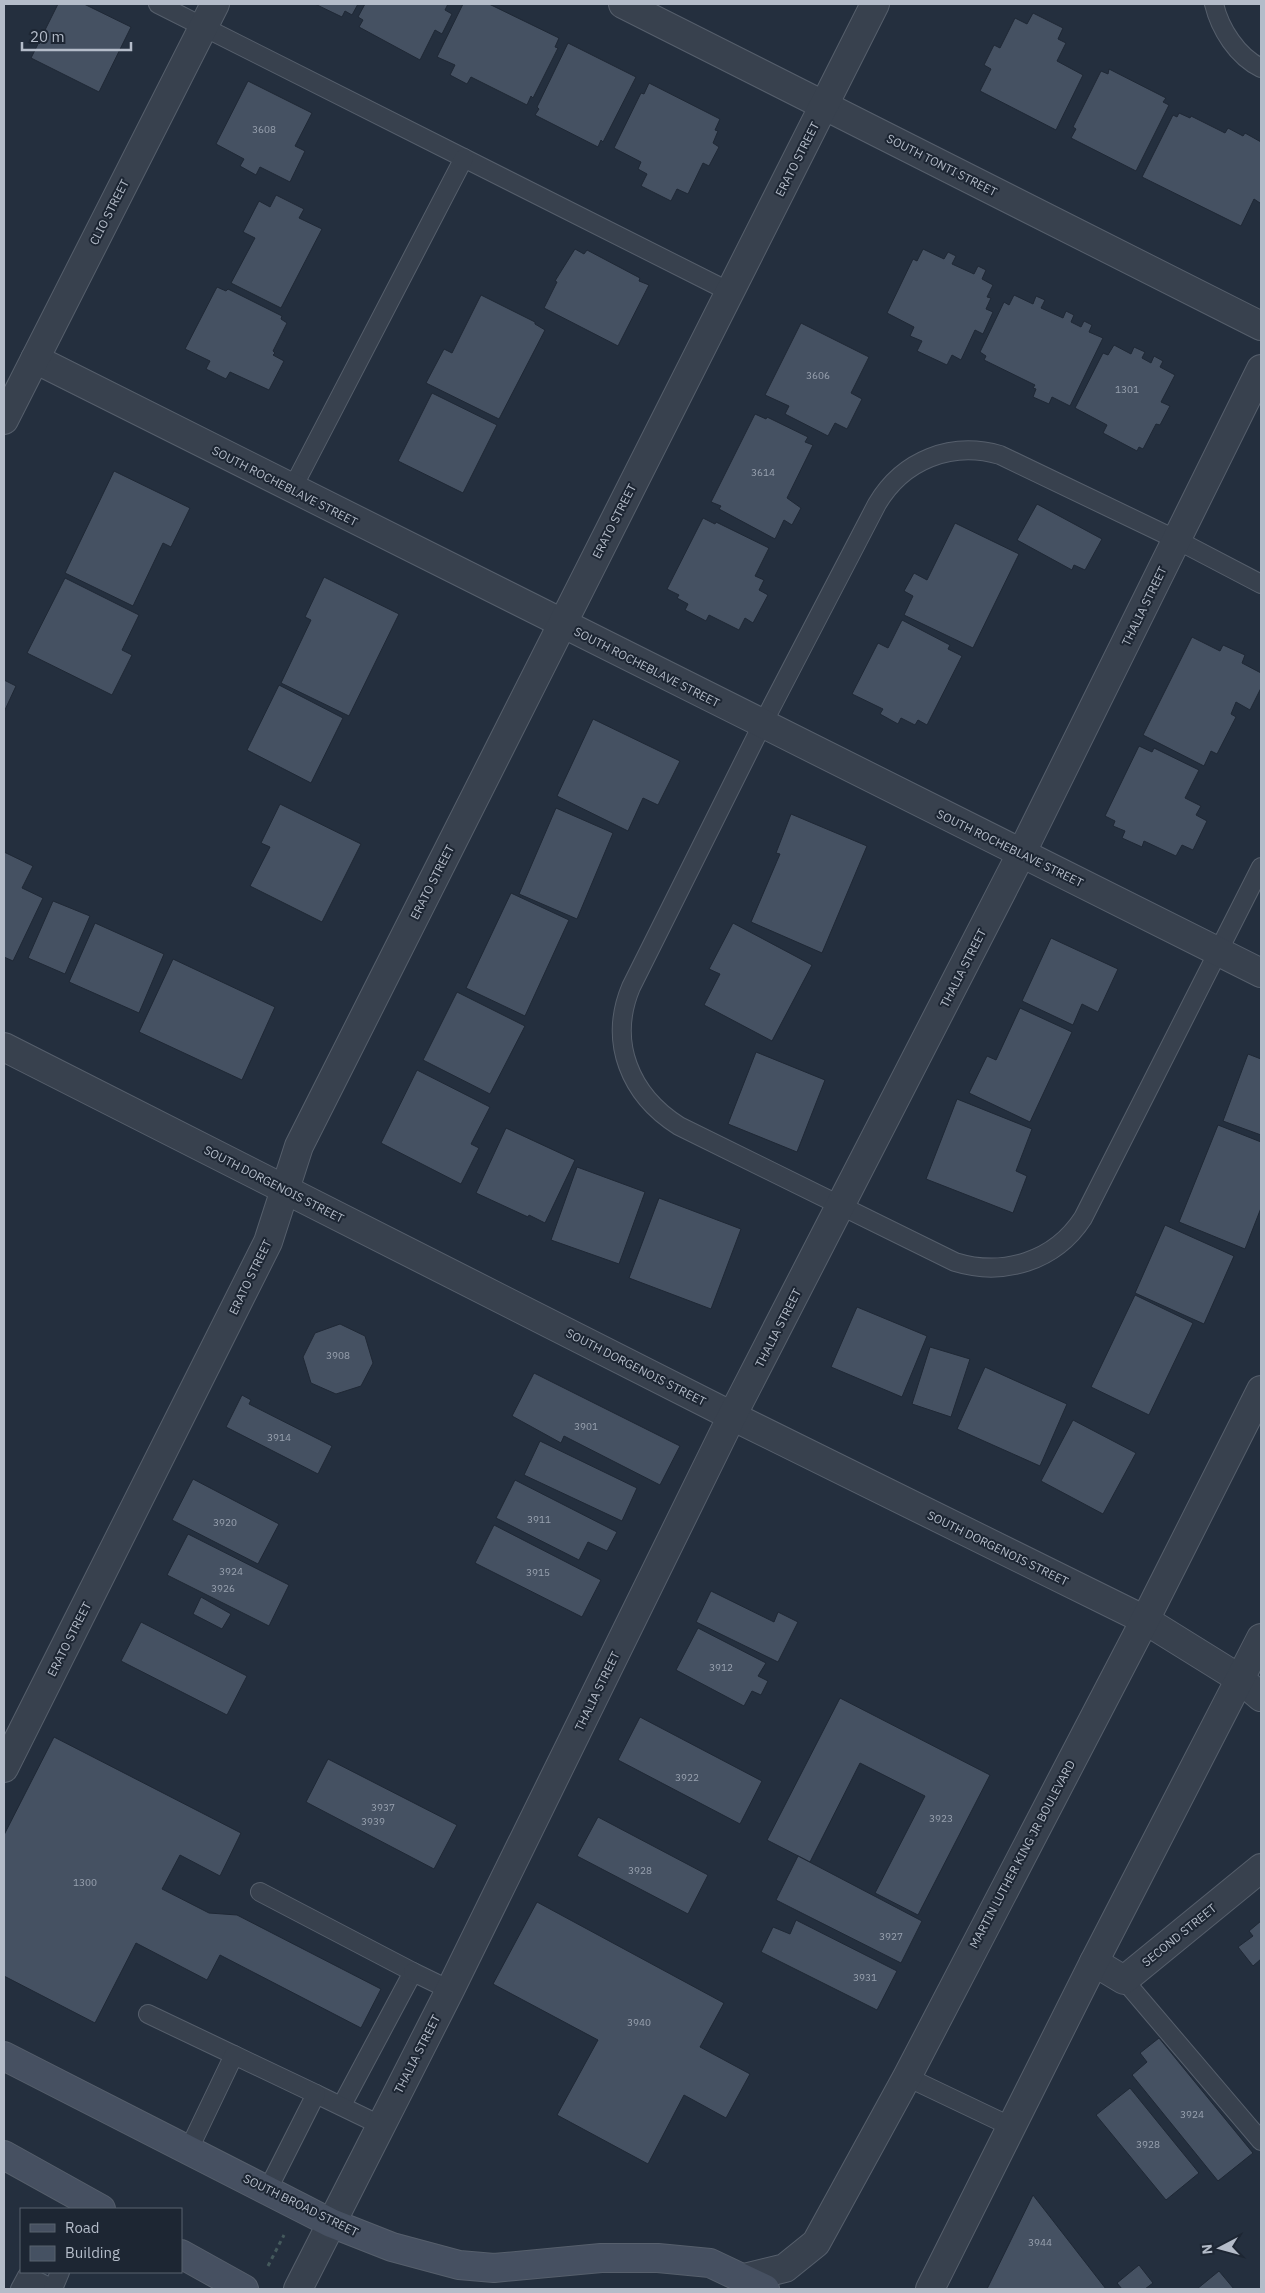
<svg xmlns="http://www.w3.org/2000/svg" width="1265" height="2293" font-family="'IBM Plex Sans',sans-serif">
	<style>
		.building { fill: #455162; stroke: #1f2835 }
		.lines { fill: none; stroke-linecap: round; stroke-linejoin: round }
		.service-casing { stroke: #565f6c; stroke-width: 20 }
		.minor-casing { stroke: #565f6c; stroke-width: 30 }
		.tertiary-casing { stroke: #565f6c; stroke-width: 30 }
		.secondary-casing { stroke: #565f6c; stroke-width: 30 }
		.path { stroke: #44595c; stroke-width: 3; stroke-dasharray: 4 4; stroke-linecap: butt }
		.service { stroke: #38414e; stroke-width: 18 }
		.minor { stroke: #38414e; stroke-width: 28 }
		.tertiary { stroke: #38414e; stroke-width: 28 }
		.secondary { stroke: #465061; stroke-width: 28 }
		.labels { text-anchor: middle; dominant-baseline: central; stroke-width: 4; stroke-linejoin: round; paint-order: stroke }
		.number-label { font-size: 10px; fill: #98a1af }
		.street-label { font-size: 12px; fill: #b4bcc9; stroke: #1d2633 }
	</style>
	<rect width="100%" height="100%" fill="#242f3e"/>
	<g class="building">
		<polygon points="58,4 84,4 131,27 99,92 31,58"/>
		<polygon points="315,4 358,4 352,15 345,11 342,17"/>
		<polygon points="365,4 448,4 445,10 452,14 442,34 435,30 420,60 359,27 363,20 358,17"/>
		<polygon points="463,4 489,4 559,38 555,47 558,48 533,98 531,96 527,105 471,77 467,84 450,75 455,65 437,57"/>
		<polygon points="1033,13 1063,28 1058,39 1066,43 1057,61 1083,75 1056,130 980,91 991,69 984,65 994,45 1000,48 1015,18 1027,24"/>
		<polygon points="568,43 636,77 603,142 601,140 598,147 535,115 539,109 537,107"/>
		<polygon points="1109,69 1166,98 1163,102 1169,105 1136,171 1071,138 1076,129 1073,127 1101,71 1108,74"/>
		<polygon points="248,81 312,113 295,146 305,151 290,182 260,167 256,175 240,166 244,159 216,144"/>
		<polygon points="649,83 720,119 715,130 718,131 713,143 719,147 709,166 703,163 688,194 677,189 671,201 641,186 647,174 638,169 641,162 614,148 641,93 644,94"/>
		<polygon points="1179,113 1190,118 1191,116 1225,133 1228,128 1243,136 1245,133 1261,142 1261,201 1260,203 1254,199 1241,226 1142,177 1173,115 1177,117"/>
		<polygon points="276,195 304,209 299,218 322,229 281,308 231,283 255,238 243,232 259,201 270,207"/>
		<polygon points="575,249 584,254 587,250 640,278 639,281 649,285 618,346 544,308 557,282 555,281"/>
		<polygon points="923,249 944,259 948,252 956,256 952,264 974,274 978,266 986,270 982,279 993,285 987,297 991,298 986,309 993,312 983,334 975,330 961,360 952,355 947,365 917,351 922,341 910,336 914,327 887,313 913,259 917,261"/>
		<polygon points="217,287 226,291 228,289 282,316 281,319 287,323 273,351 275,353 273,355 284,361 269,390 230,372 226,379 206,369 210,361 185,349"/>
		<polygon points="481,295 535,322 535,324 545,330 499,419 426,383 444,349 452,353"/>
		<polygon points="1014,295 1033,304 1036,296 1045,300 1041,308 1063,318 1066,311 1074,315 1071,322 1081,327 1084,321 1092,325 1089,332 1103,338 1070,406 1052,397 1049,404 1033,397 1036,389 1033,388 1035,385 984,360 986,356 980,352 1004,302 1009,305"/>
		<polygon points="801,323 869,357 851,393 862,399 847,429 835,423 828,436 785,414 789,406 765,395"/>
		<polygon points="1114,345 1131,354 1134,347 1145,352 1142,358 1151,363 1154,356 1163,361 1160,367 1175,375 1161,402 1170,406 1160,425 1156,424 1143,449 1139,447 1137,451 1103,433 1107,425 1075,408 1103,353 1108,355"/>
		<polygon points="432,393 497,425 463,493 398,461"/>
		<polygon points="755,414 766,419 767,417 808,437 805,442 813,445 787,498 801,508 792,525 784,520 775,539 719,509 721,506 711,502"/>
		<polygon points="114,471 190,508 171,547 163,543 133,606 65,573"/>
		<polygon points="1037,504 1102,539 1085,570 1074,565 1072,570 1017,540"/>
		<polygon points="703,518 715,524 716,522 769,548 755,576 764,580 759,590 768,595 753,623 745,618 739,630 709,615 706,621 685,610 688,604 677,598 679,595 667,589"/>
		<polygon points="955,523 1019,554 973,648 904,615 913,596 904,591 914,573 927,580"/>
		<polygon points="324,577 399,614 349,716 281,683 311,620 305,617"/>
		<polygon points="65,578 139,615 122,650 132,655 112,695 27,653"/>
		<polygon points="902,620 950,645 948,649 962,656 927,725 918,720 915,725 901,718 898,724 880,714 883,709 852,694 878,643 888,648"/>
		<polygon points="1192,637 1220,651 1223,645 1245,655 1242,663 1261,673 1261,688 1250,710 1236,702 1231,714 1236,717 1217,754 1211,751 1204,766 1143,735"/>
		<polygon points="4,680 16,686 4,712"/>
		<polygon points="279,685 343,718 311,783 247,750"/>
		<polygon points="593,719 680,761 658,805 643,798 628,831 557,796"/>
		<polygon points="1139,746 1152,752 1154,748 1199,770 1185,798 1201,806 1196,815 1207,821 1193,850 1182,845 1176,856 1144,841 1142,847 1122,838 1125,831 1113,826 1115,821 1105,816"/>
		<polygon points="280,804 361,844 322,922 250,886 270,847 261,843"/>
		<polygon points="556,808 613,833 577,919 519,894"/>
		<polygon points="791,814 867,846 822,953 751,922 780,854 776,853"/>
		<polygon points="4,852 33,866 22,888 43,898 13,961 4,957"/>
		<polygon points="511,893 569,920 525,1016 466,988"/>
		<polygon points="53,901 90,916 65,974 28,958"/>
		<polygon points="95,923 164,954 139,1013 69,982"/>
		<polygon points="733,923 812,965 772,1041 704,1005 720,974 709,969"/>
		<polygon points="1051,938 1118,969 1098,1012 1082,1004 1073,1025 1022,1001"/>
		<polygon points="173,959 275,1007 242,1080 139,1032"/>
		<polygon points="457,992 525,1026 490,1094 423,1060"/>
		<polygon points="1020,1008 1072,1032 1030,1122 969,1093 987,1056 996,1060"/>
		<polygon points="756,1052 825,1080 797,1152 728,1124"/>
		<polygon points="1248,1054 1261,1059 1261,1135 1223,1121"/>
		<polygon points="417,1070 490,1107 471,1144 479,1148 461,1184 381,1143"/>
		<polygon points="957,1099 1032,1129 1016,1171 1027,1176 1013,1213 926,1179"/>
		<polygon points="1218,1125 1261,1142 1261,1208 1245,1249 1179,1222"/>
		<polygon points="506,1128 575,1160 545,1223 529,1215 528,1217 476,1193"/>
		<polygon points="577,1167 645,1192 619,1264 551,1240"/>
		<polygon points="659,1198 741,1229 711,1309 629,1278"/>
		<polygon points="1165,1225 1234,1256 1204,1324 1135,1293"/>
		<polygon points="1135,1295 1193,1323 1149,1415 1091,1387"/>
		<polygon points="857,1307 927,1336 902,1397 831,1367"/>
		<polygon points="340,1324 365,1336 373,1363 361,1386 336,1394 311,1383 303,1357 315,1333"/>
		<polygon points="930,1347 970,1359 951,1417 912,1404"/>
		<polygon points="985,1367 1067,1404 1040,1466 957,1429"/>
		<polygon points="534,1373 680,1446 660,1485 564,1436 561,1443 512,1416"/>
		<polygon points="242,1395 251,1400 249,1404 332,1446 318,1474 226,1427"/>
		<polygon points="1073,1420 1136,1453 1103,1514 1041,1481"/>
		<polygon points="540,1441 637,1488 622,1521 524,1475"/>
		<polygon points="193,1479 279,1524 258,1564 172,1520"/>
		<polygon points="515,1480 617,1532 607,1551 588,1542 579,1560 496,1518"/>
		<polygon points="494,1525 601,1580 582,1617 475,1563"/>
		<polygon points="188,1534 289,1585 269,1626 167,1575"/>
		<polygon points="711,1591 774,1622 778,1612 798,1622 778,1662 696,1622"/>
		<polygon points="201,1597 231,1614 222,1629 193,1614"/>
		<polygon points="141,1622 247,1676 227,1715 121,1661"/>
		<polygon points="698,1628 766,1663 758,1676 768,1681 761,1695 752,1691 744,1706 676,1670"/>
		<polygon points="840,1698 990,1775 918,1915 875,1893 925,1796 860,1763 810,1862 767,1840"/>
		<polygon points="640,1717 762,1781 740,1824 618,1760"/>
		<polygon points="54,1737 241,1833 220,1876 180,1855 162,1889 209,1913 237,1915 381,1989 361,2028 220,1955 207,1980 136,1943 95,2023 4,1976 4,1835"/>
		<polygon points="328,1759 457,1825 434,1869 306,1802"/>
		<polygon points="598,1817 708,1875 688,1914 577,1856"/>
		<polygon points="798,1856 922,1921 901,1963 776,1900"/>
		<polygon points="537,1902 724,2003 700,2047 750,2074 726,2118 684,2095 648,2164 557,2115 598,2040 493,1984"/>
		<polygon points="796,1920 897,1971 877,2010 761,1952 773,1927 790,1934"/>
		<polygon points="1261,1921 1261,1959 1253,1966 1238,1947 1253,1936 1249,1931"/>
		<polygon points="1159,2038 1253,2153 1218,2181 1132,2075 1147,2062 1140,2053"/>
		<polygon points="1130,2088 1199,2173 1166,2200 1096,2115"/>
		<polygon points="1033,2195 1106,2289 987,2289"/>
		<polygon points="1139,2265 1153,2283 1145,2289 1122,2289 1117,2283"/>
		<polygon points="1219,2271 1234,2289 1197,2289"/>
	</g>
	<g class="lines">
		<defs>
			<g id="service">
				<polyline points="158,4 730,292"/>
				<path d="M1214,4C1220,29 1237,56 1261,68"/>
				<polyline points="292,489 464,158"/>
				<path d="M1261,584L1177,540L1000,455C951,441 903,460 877,504L762,725L631,987C608,1042 630,1095 679,1126L955,1262C1004,1277 1055,1261 1083,1218L1261,867"/>
				<polyline points="260,1892 413,1972 342,2105"/>
				<polyline points="413,1972 450,1990"/>
				<polyline points="1124,1980 1261,2141"/>
				<polyline points="148,2014 234,2055"/>
				<polyline points="907,2077 1012,2127"/>
				<polyline points="316,2094 380,2125"/>
				<polyline points="189,2149 234,2055 316,2094 268,2189"/>
				<polyline points="20,2289 27,2276 53,2289"/>
				<polyline points="53,2289 60,2272"/>
			</g>
			<g id="minor">
				<polyline points="623,4 1261,326"/>
				<polyline points="35,359 1261,973"/>
				<polyline points="4,420 215,4"/>
				<polyline points="4,1047 732,1416 1145,1620 1240,1679 1261,1697"/>
				<polyline points="4,1768 268,1242 299,1146 875,4"/>
				<polyline points="1094,1962 1124,1980 1261,1868"/>
				<polyline points="298,2289 450,1990 732,1416 1021,854 1261,369"/>
			</g>
			<g id="tertiary">
				<polyline points="744,2278 785,2268 816,2243 907,2077 1145,1620 1261,1390"/>
				<polyline points="930,2289 1094,1962 1261,1638"/>
			</g>
			<g id="secondary">
				<polyline points="4,2056 331,2223 392,2247 459,2265 494,2268 601,2258 658,2258 710,2263 765,2289"/>
				<polyline points="4,2155 101,2209"/>
				<polyline points="181,2254 244,2289"/>
			</g>
		</defs>
		<use href="#service" class="service-casing"/>
		<use href="#minor" class="minor-casing"/>
		<use href="#tertiary" class="tertiary-casing"/>
		<use href="#secondary" class="secondary-casing"/>
		<polyline class="path" points="268,2266 284,2235"/>
		<use href="#service" class="service"/>
		<use href="#minor" class="minor"/>
		<use href="#tertiary" class="tertiary"/>
		<use href="#secondary" class="secondary"/>
	</g>
	<g class="labels">
		<g class="number-label">
			<text x="264" y="129">3608</text>
			<text x="818" y="375">3606</text>
			<text x="1127" y="389">1301</text>
			<text x="763" y="472">3614</text>
			<text x="338" y="1355">3908</text>
			<text x="586" y="1426">3901</text>
			<text x="279" y="1437">3914</text>
			<text x="539" y="1519">3911</text>
			<text x="225" y="1522">3920</text>
			<text x="231" y="1571">3924</text>
			<text x="538" y="1572">3915</text>
			<text x="223" y="1588">3926</text>
			<text x="721" y="1667">3912</text>
			<text x="687" y="1777">3922</text>
			<text x="383" y="1807">3937</text>
			<text x="941" y="1818">3923</text>
			<text x="373" y="1821">3939</text>
			<text x="640" y="1870">3928</text>
			<text x="85" y="1882">1300</text>
			<text x="891" y="1936">3927</text>
			<text x="865" y="1977">3931</text>
			<text x="639" y="2022">3940</text>
			<text x="1192" y="2114">3924</text>
			<text x="1148" y="2144">3928</text>
			<text x="1040" y="2242">3944</text>
		</g>
		<g class="street-label">
			<text transform="translate(797 159) rotate(-63)">ERATO STREET</text>
			<text transform="translate(942 165) rotate(27)">SOUTH TONTI STREET</text>
			<text transform="translate(109 212) rotate(-63)">CLIO STREET</text>
			<text transform="translate(285 486) rotate(27)">SOUTH ROCHEBLAVE STREET</text>
			<text transform="translate(614 521) rotate(-63)">ERATO STREET</text>
			<text transform="translate(1144 606) rotate(-64)">THALIA STREET</text>
			<text transform="translate(647 667) rotate(27)">SOUTH ROCHEBLAVE STREET</text>
			<text transform="translate(1010 848) rotate(26)">SOUTH ROCHEBLAVE STREET</text>
			<text transform="translate(432 882) rotate(-63)">ERATO STREET</text>
			<text transform="translate(963 968) rotate(-63)">THALIA STREET</text>
			<text transform="translate(274 1184) rotate(27)">SOUTH DORGENOIS STREET</text>
			<text transform="translate(250 1277) rotate(-64)">ERATO STREET</text>
			<text transform="translate(778 1328) rotate(-63)">THALIA STREET</text>
			<text transform="translate(636 1367) rotate(27)">SOUTH DORGENOIS STREET</text>
			<text transform="translate(998 1548) rotate(26)">SOUTH DORGENOIS STREET</text>
			<text transform="translate(69 1639) rotate(-63)">ERATO STREET</text>
			<text transform="translate(597 1691) rotate(-64)">THALIA STREET</text>
			<text transform="translate(1022 1854) rotate(-62)">MARTIN LUTHER KING JR BOULEVARD</text>
			<text transform="translate(1179 1935) rotate(-39)">SECOND STREET</text>
			<text transform="translate(417 2054) rotate(-63)">THALIA STREET</text>
			<text transform="translate(301 2205) rotate(26)">SOUTH BROAD STREET</text>
		</g>
	</g>
	<rect width="1265" height="2293" fill="none" stroke="#b4bcc9" stroke-width="10"/>
	<rect x="20" y="2208" width="162" height="65" fill="#1d2633" stroke="#59626f"/>
	<rect x="30" y="2224" width="25" height="8" fill="#465061" stroke="#59626f"/>
	<text x="65" y="2233" font-size="15" fill="#b4bcc9">Road</text>
	<rect x="30" y="2246" width="25" height="15" fill="#455162" stroke="#59626f"/>
	<text x="65" y="2258" font-size="15" fill="#b4bcc9">Building</text>
	<g transform="translate(1220 2248) rotate(264)" stroke="#1d2633" stroke-width="4" paint-order="stroke">
	<path d="M0-4L9 19L0 12L-9 19Z" fill="#b4bcc9"/>
	<text y="-8" font-size="14" font-weight="bold" text-anchor="middle" fill="#b4bcc9">N</text>
	</g>
	<path d="M22 42v8h109v-8" fill="none" stroke="#b4bcc9" stroke-width="2.5"/>
	<text x="30" y="42" font-size="15" fill="#b4bcc9" stroke="#1d2633" stroke-width="4" paint-order="stroke">20 m</text>
</svg>
